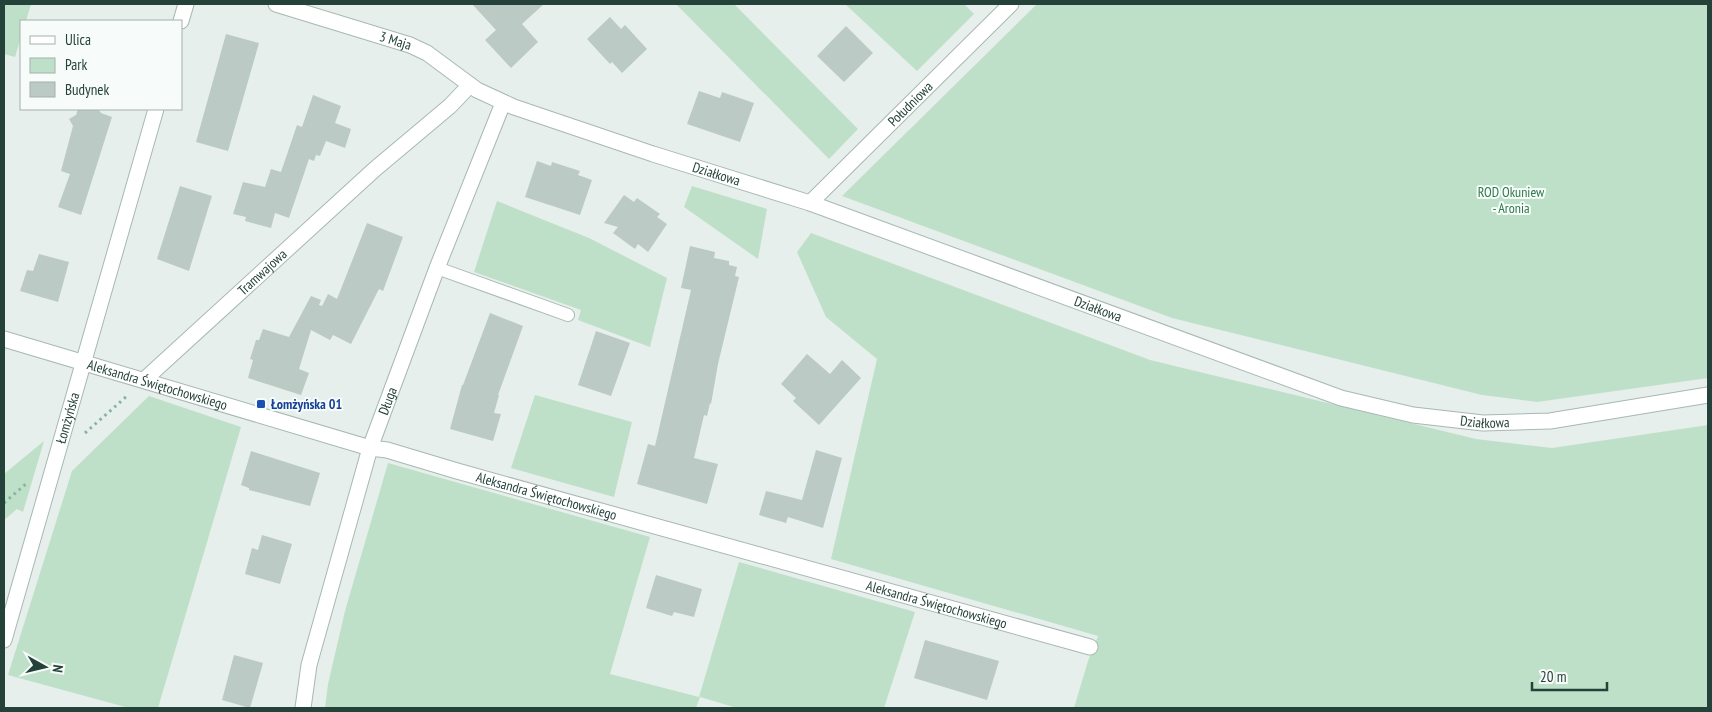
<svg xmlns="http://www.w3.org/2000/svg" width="1712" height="712" font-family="'PT Sans Narrow',sans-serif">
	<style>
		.green { fill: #bfe0c8 }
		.building { fill: #bbcac4 }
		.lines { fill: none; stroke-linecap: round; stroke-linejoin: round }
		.lane-casing { stroke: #a8b8b2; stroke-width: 14 }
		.street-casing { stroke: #a8b8b2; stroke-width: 17 }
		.path { stroke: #86b3a5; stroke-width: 3; stroke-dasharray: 2.5 4; stroke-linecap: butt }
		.lane { stroke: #fff; stroke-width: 12 }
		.street { stroke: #fff; stroke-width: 15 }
		.transit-dot { fill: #1a4fb4; stroke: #f7fbf9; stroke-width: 2 }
		.labels { text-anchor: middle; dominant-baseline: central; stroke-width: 4; stroke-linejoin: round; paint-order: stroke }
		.street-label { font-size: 14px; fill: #24423a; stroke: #f7fbf9 }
		.park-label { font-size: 14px; fill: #2d7a4b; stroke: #f7fbf9 }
		.transit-label { font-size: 14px; font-weight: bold; fill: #164399; stroke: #f7fbf9; text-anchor: start }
	</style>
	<rect width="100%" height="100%" fill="#e6efeb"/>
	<g class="green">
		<polygon points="4,4 31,4 26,21 21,21 21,37 15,57 4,54"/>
		<polygon points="676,4 734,4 858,129 829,159"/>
		<polygon points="845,4 964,4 974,14 917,71"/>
		<polygon points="1037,4 1708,4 1708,378 1537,402 1482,395 1172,318 842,196"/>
		<polygon points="692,186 767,209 758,259 684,207"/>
		<polygon points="497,201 589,238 667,278 650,347 578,320 581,310 474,272"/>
		<polygon points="811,233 1150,360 1476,439 1552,448 1708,425 1708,708 1074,708 1088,661 1098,636 831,559 877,359 826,317 797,252"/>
		<polygon points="535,395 632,422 614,497 511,468"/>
		<polygon points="149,396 241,427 158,708 129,708 8,675 72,471"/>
		<polygon points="44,441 23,512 17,509 4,520 4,474"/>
		<polygon points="388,463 650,537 610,674 699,697 739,562 915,612 884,708 737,708 700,697 696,708 325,708 328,684 345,611"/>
	</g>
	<g class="building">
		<polygon points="472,4 544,4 522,24 538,42 511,68 485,40 496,30"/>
		<polygon points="610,17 621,29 625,25 647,49 622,73 612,62 610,64 587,39"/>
		<polygon points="846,26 873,53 844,82 817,56"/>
		<polygon points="226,34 259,43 228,151 196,142"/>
		<polygon points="699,91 720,98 722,92 754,103 740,142 687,124"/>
		<polygon points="313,95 341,106 335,123 351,129 345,148 326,141 320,156 316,155 314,161 309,159 289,218 275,213 271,228 245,221 246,217 233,214 243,182 265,187 271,169 281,172 297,125 302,127"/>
		<polygon points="78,109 90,110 98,109 101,113 112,117 81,215 58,207 70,174 61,171 73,126 69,119 76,115"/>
		<polygon points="537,161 551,166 552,162 580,171 578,175 592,180 580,215 525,197"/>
		<polygon points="180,186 212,196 189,271 157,259"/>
		<polygon points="624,195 634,202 637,198 660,214 657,217 667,224 648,252 638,244 635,249 613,233 618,227 604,223"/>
		<polygon points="367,223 403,237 383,291 379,289 351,344 333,335 330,340 311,330 299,369 309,373 301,395 248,378 253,360 250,359 256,340 259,340 263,329 289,337 311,296 321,300 319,305 322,306 328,294 337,299"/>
		<polygon points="690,246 715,252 714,258 729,261 729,265 737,267 735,276 739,277 718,364 711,404 710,403 707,416 704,415 694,458 718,464 707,504 637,484 648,444 655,446 691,290 681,288"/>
		<polygon points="39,254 69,262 58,302 20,291 27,270 33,271"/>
		<polygon points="490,313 523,326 498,395 499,395 494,413 501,414 493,441 450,429 462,385 463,385"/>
		<polygon points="596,331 630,343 611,396 578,385"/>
		<polygon points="807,354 830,374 842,360 861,378 819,425 793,401 796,398 781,384"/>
		<polygon points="816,450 842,458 823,528 788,517 786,523 759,515 766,491 802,500"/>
		<polygon points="251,451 320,473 310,506 249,490 249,488 241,485"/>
		<polygon points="262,535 292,544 280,584 245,574 252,548 258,550"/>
		<polygon points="656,575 702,589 694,617 674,612 672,616 646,608"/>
		<polygon points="925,640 999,661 987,700 914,678"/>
		<polygon points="234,655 263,663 250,708 222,700"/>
	</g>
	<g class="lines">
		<defs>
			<polyline id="lane" points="437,268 568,315"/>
			<g id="street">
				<path id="s1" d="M276,4L410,45L427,53L477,90L514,107L653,154L810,203L1341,398L1413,415L1483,423L1550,421L1708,395"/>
				<polyline points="181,21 186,4"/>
				<path id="s2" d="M810,203L1011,4"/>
				<path id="s3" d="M4,339L370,448L387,450L457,471L1090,647"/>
				<path id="s4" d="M144,380L375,169L450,106L470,85"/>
				<path id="s5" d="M4,640L156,109"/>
				<path id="s6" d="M303,708L309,665L370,448L437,268L503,103"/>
			</g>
		</defs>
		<use href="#lane" class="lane-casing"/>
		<use href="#street" class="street-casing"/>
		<g class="path">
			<polyline points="85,433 127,396"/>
			<polyline points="4,503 27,483"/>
		</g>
		<use href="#lane" class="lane"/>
		<use href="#street" class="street"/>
	</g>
	<rect class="transit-dot" x="256" y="399" width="10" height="10" rx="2.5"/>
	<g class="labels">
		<g class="street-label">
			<text stroke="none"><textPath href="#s1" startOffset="125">3 Maja</textPath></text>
			<text stroke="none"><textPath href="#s2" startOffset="141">Południowa</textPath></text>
			<text stroke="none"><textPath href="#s1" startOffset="475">Działkowa</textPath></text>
			<text stroke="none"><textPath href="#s4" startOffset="160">Tramwajowa</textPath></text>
			<text stroke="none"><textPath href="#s1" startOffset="880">Działkowa</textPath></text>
			<text stroke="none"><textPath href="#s3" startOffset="160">Aleksandra Świętochowskiego</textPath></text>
			<text stroke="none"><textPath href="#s6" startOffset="319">Długa</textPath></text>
			<text stroke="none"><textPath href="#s5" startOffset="231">Łomżyńska</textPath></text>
			<text stroke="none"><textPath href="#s1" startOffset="1285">Działkowa</textPath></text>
			<text stroke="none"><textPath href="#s3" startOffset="565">Aleksandra Świętochowskiego</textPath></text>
			<text stroke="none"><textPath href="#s3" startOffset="970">Aleksandra Świętochowskiego</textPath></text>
		</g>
		<g class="park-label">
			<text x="1511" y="192">ROD Okuniew<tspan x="1511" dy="16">- Aronia</tspan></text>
		</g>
		<g class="transit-label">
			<text x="271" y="404">Łomżyńska 01</text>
		</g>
	</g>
	<rect width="1712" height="712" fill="none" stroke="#24423a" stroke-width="10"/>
	<rect x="20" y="20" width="162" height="90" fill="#f7fbf9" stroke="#a3b1ad"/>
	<rect x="30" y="36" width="25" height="8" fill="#ffffff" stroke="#a3b1ad"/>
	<text x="65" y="45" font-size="15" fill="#24423a">Ulica</text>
	<rect x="30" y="58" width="25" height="15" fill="#bfe0c8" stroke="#a3b1ad"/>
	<text x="65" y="70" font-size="15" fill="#24423a">Park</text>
	<rect x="30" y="82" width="25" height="15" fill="#bbcac4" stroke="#a3b1ad"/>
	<text x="65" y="95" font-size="15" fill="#24423a">Budynek</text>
	<g transform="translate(45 667) rotate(98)" stroke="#f7fbf9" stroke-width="4" paint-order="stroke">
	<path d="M0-4L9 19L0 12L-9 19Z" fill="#24423a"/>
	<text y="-8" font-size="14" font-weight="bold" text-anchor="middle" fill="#24423a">N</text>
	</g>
	<path d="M1532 682v8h75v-8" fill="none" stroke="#24423a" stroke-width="2.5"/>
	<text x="1540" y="682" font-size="15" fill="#24423a" stroke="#f7fbf9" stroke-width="4" paint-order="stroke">20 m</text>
</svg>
